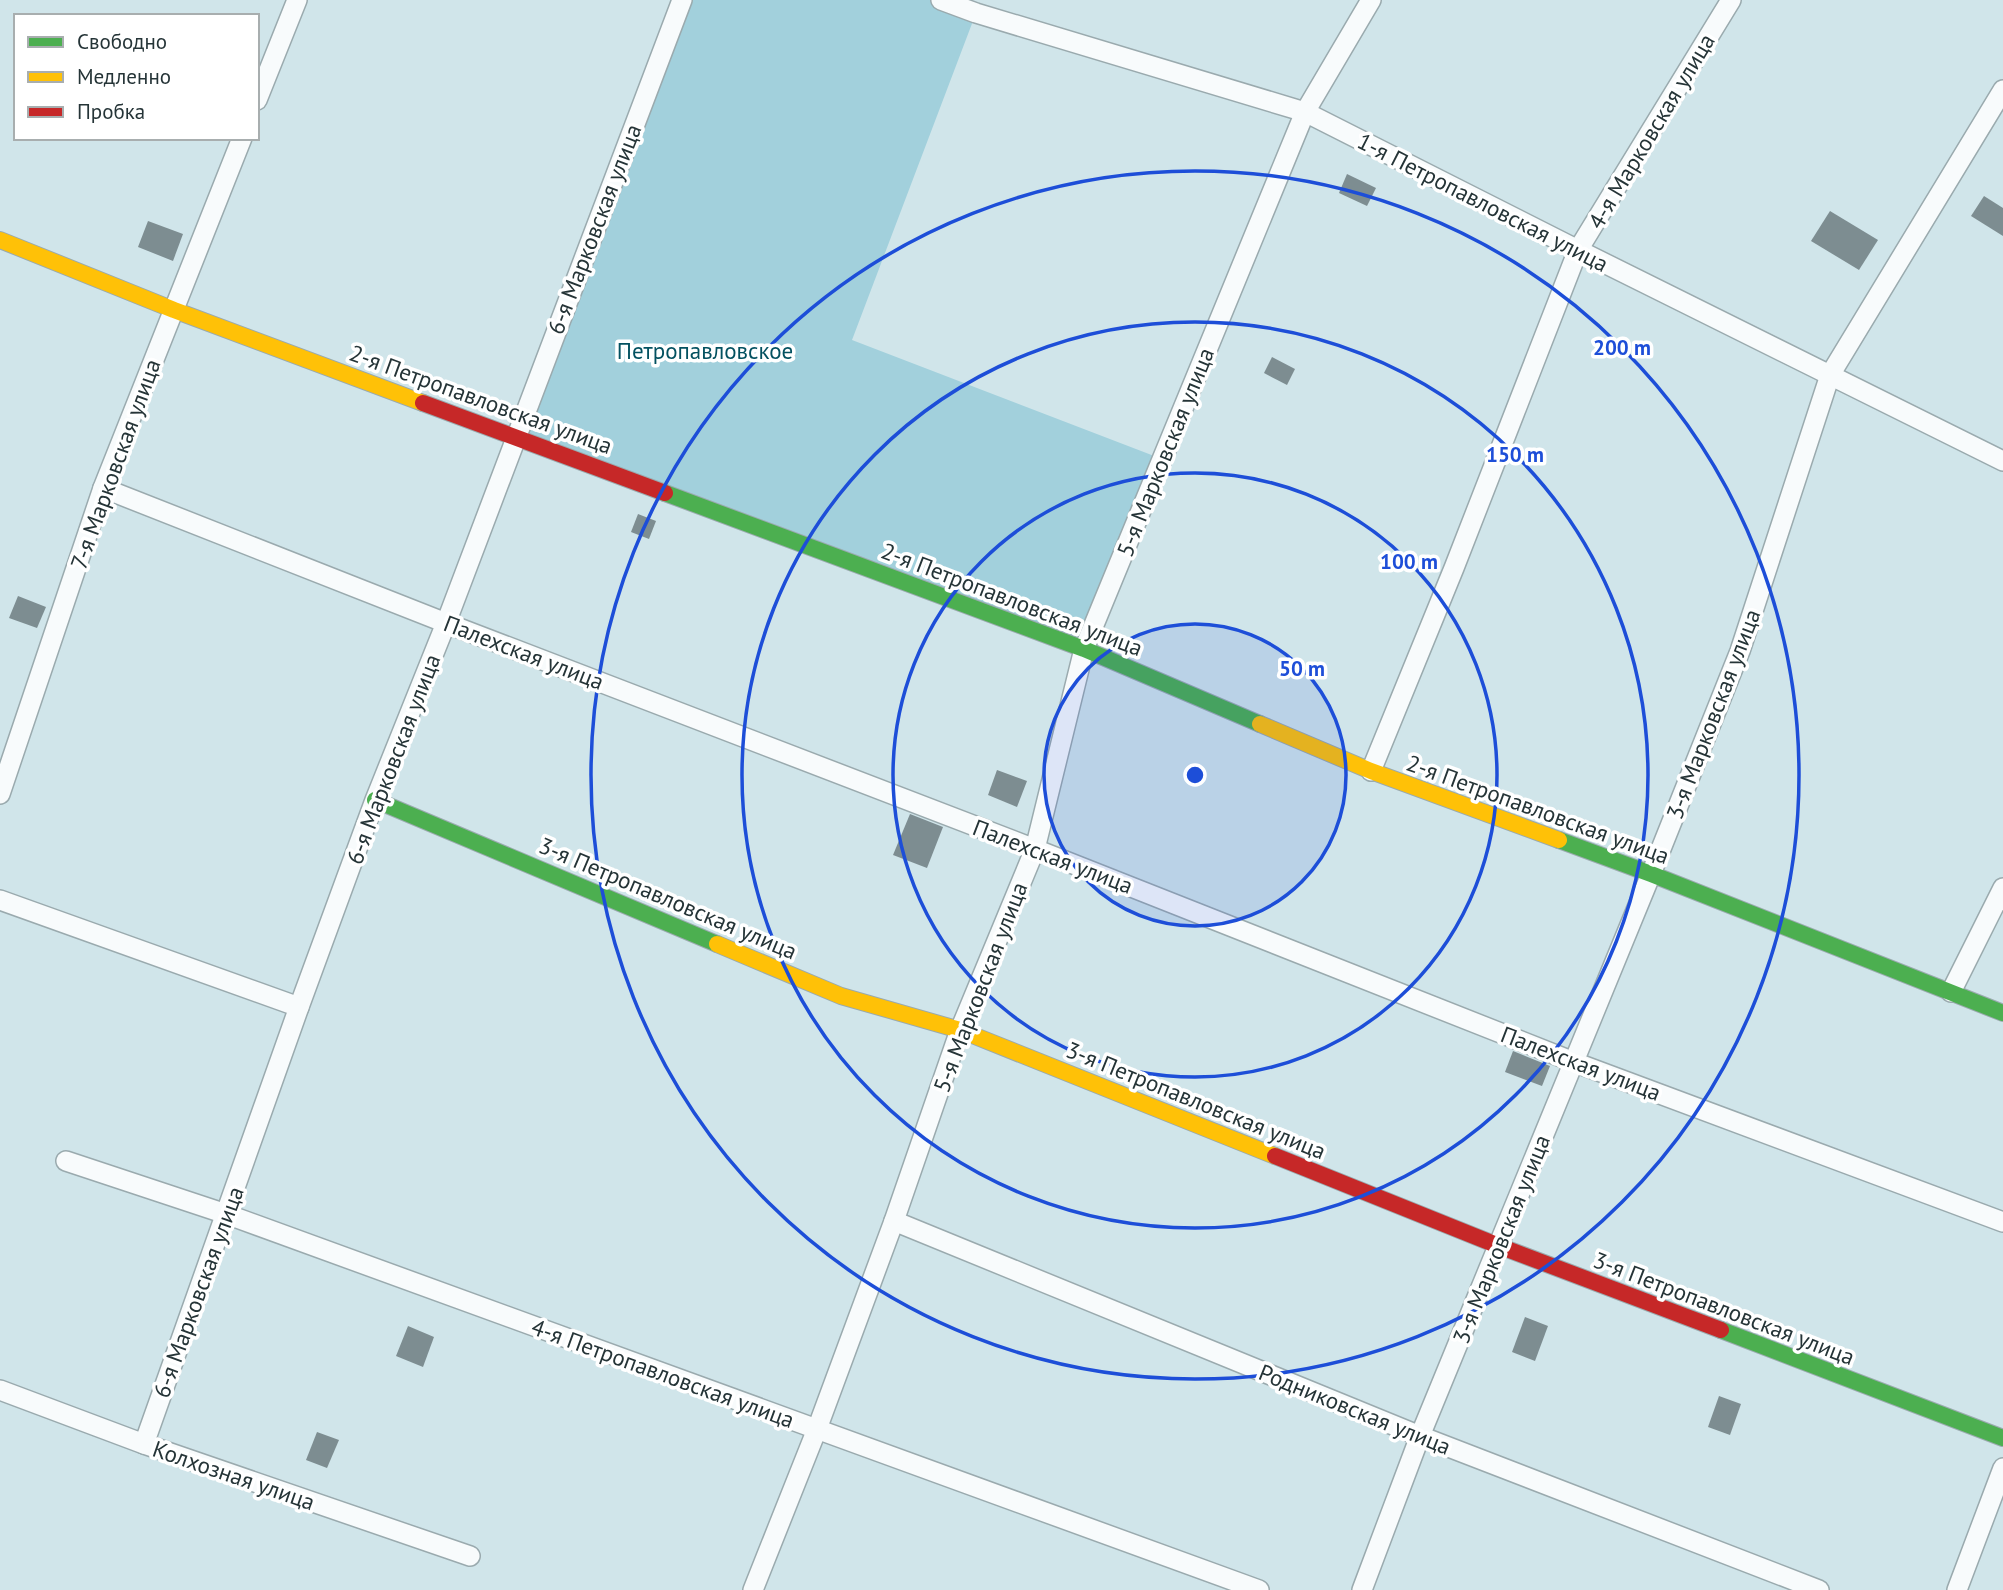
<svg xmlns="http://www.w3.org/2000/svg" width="2003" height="1590" font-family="'PT Sans',sans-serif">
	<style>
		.green { fill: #a2d0dc }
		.building { fill: #7d8d91 }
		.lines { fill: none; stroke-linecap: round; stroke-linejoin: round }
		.street-casing { stroke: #9aaaae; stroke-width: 22 }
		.fast-casing { stroke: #9aaaae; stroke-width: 18 }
		.slow-casing { stroke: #9aaaae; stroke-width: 18 }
		.jam-casing { stroke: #9aaaae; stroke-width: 18 }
		.street { stroke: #f8fbfc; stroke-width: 19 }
		.fast { stroke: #4caf50; stroke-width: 16 }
		.slow { stroke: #ffc107; stroke-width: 16 }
		.jam { stroke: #c62828; stroke-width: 16 }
		.ring { fill: none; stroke: #1d4ed8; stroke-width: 3.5 }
		.labels { text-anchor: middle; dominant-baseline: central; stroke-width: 7; stroke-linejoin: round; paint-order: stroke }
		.street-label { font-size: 23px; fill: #253437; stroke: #fff }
		.park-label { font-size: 23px; fill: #035160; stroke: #fff }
		.centre { fill: #1d4ed8; stroke: #fff; stroke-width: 3.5 }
		.ring-label { font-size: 21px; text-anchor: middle; font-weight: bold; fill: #1d4ed8; stroke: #fff; stroke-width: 7; stroke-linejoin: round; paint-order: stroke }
	</style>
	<rect width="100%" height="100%" fill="#d0e5ea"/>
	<polygon class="green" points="682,0 941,0 976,13 852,340 1162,459 1084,649 516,436"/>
	<g class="building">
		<polygon points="1347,174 1376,188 1367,206 1339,193"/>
		<polygon points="1984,196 2003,208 2003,236 1971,216"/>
		<polygon points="1830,211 1878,240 1859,270 1811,241"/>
		<polygon points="148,221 183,234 173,261 138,247"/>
		<polygon points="1272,357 1295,369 1287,385 1264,373"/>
		<polygon points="638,514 656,521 649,539 631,532"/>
		<polygon points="18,596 46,607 37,628 9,618"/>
		<polygon points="997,770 1027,781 1017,807 988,795"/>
		<polygon points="910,814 943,827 927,868 893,855"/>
		<polygon points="1513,1051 1550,1066 1542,1086 1505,1072"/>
		<polygon points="1525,1317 1548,1326 1535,1361 1512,1352"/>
		<polygon points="408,1326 434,1337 423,1367 396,1356"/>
		<polygon points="1719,1396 1741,1404 1730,1435 1708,1427"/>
		<polygon points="317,1432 339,1440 327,1468 306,1460"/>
	</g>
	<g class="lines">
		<defs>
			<g id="street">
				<polyline points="941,0 976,13 1305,112 1578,250 2003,461"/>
				<polyline points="257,100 297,0"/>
				<polyline points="103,488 446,623 1035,849 1574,1062 2003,1222"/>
				<polyline points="1371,771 1454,568 1578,250 1731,0"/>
				<polyline points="0,794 103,488 242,138"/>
				<polyline points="0,900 299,1007"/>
				<polyline points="1951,992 2003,888"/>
				<polyline points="66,1161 226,1214 1259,1590"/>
				<polyline points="894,1221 1420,1436 1819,1590"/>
				<polyline points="0,1390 144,1444 470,1556"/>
				<polyline points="144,1444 299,1007 375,800 446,623 682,0"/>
				<polyline points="753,1590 817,1429 894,1221 960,1030 1035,849 1084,649 1305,112 1371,0"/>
				<polyline points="1362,1590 1420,1436 1651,874 1740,651 1830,375 2003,90"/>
				<polyline points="1957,1590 2003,1468"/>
			</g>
			<g id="fast">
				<polyline points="665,493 1084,649 1260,724"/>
				<polyline points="375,800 717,944"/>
				<polyline points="1559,840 1651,874 2003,1013"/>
				<polyline points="1721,1330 2003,1438"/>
			</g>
			<g id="slow">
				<polyline points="0,240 174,310 423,403"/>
				<polyline points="1260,724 1371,771 1559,840"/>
				<polyline points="717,944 841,996 960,1030 1275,1156"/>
			</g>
			<g id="jam">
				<polyline points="423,403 665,493"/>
				<polyline points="1275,1156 1499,1246 1721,1330"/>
			</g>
		</defs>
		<use href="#street" class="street-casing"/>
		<use href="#fast" class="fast-casing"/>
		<use href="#slow" class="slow-casing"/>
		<use href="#jam" class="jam-casing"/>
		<use href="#street" class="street"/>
		<use href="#fast" class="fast"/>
		<use href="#slow" class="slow"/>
		<use href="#jam" class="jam"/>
	</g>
	<circle cx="1195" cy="775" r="151" fill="#1d4ed8" fill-opacity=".12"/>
	<g class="ring">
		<circle cx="1195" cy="775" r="151"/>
		<circle cx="1195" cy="775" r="302"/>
		<circle cx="1195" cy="775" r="453"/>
		<circle cx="1195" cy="775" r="604"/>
	</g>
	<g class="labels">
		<g class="street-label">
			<text transform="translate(1651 131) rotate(-59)">4-я Марковская улица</text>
			<text transform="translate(1483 202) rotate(27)">1-я Петропавловская улица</text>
			<text transform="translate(594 229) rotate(-69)">6-я Марковская улица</text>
			<text transform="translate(481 399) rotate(20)">2-я Петропавловская улица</text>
			<text transform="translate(1165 452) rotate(-68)">5-я Марковская улица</text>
			<text transform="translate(115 464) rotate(-70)">7-я Марковская улица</text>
			<text transform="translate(1012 599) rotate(21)">2-я Петропавловская улица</text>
			<text transform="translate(524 652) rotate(21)">Палехская улица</text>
			<text transform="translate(1713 714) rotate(-69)">3-я Марковская улица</text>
			<text transform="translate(393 759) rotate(-69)">6-я Марковская улица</text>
			<text transform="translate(1538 809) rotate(20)">2-я Петропавловская улица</text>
			<text transform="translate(1053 856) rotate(21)">Палехская улица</text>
			<text transform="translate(668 898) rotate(23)">3-я Петропавловская улица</text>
			<text transform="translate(980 987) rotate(-69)">5-я Марковская улица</text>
			<text transform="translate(1581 1063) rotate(21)">Палехская улица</text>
			<text transform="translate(1196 1100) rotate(22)">3-я Петропавловская улица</text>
			<text transform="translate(1501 1239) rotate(-68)">3-я Марковская улица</text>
			<text transform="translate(198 1292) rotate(-70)">6-я Марковская улица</text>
			<text transform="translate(1724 1308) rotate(21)">3-я Петропавловская улица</text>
			<text transform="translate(663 1373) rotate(20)">4-я Петропавловская улица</text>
			<text transform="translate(1355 1409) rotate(22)">Родниковская улица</text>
			<text transform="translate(234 1475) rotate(19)">Колхозная улица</text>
		</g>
		<g class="park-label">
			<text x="705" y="350">Петропавловское</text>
		</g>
	</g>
	<circle cx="1195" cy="775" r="10" class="centre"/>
	<g class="ring-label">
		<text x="1622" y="355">200 m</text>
		<text x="1515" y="462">150 m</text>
		<text x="1409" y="569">100 m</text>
		<text x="1302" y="676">50 m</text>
	</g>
	<rect x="14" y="14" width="245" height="126" fill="#ffffff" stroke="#a8aeaf" stroke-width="2"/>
	<rect x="28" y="37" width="35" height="10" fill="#4caf50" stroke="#a8aeaf" stroke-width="2"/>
	<text x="77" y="49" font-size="21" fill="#253437">Свободно</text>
	<rect x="28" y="72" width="35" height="10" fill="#ffc107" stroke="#a8aeaf" stroke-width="2"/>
	<text x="77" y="84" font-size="21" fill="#253437">Медленно</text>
	<rect x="28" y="107" width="35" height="10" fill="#c62828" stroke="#a8aeaf" stroke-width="2"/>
	<text x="77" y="119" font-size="21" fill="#253437">Пробка</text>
</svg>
